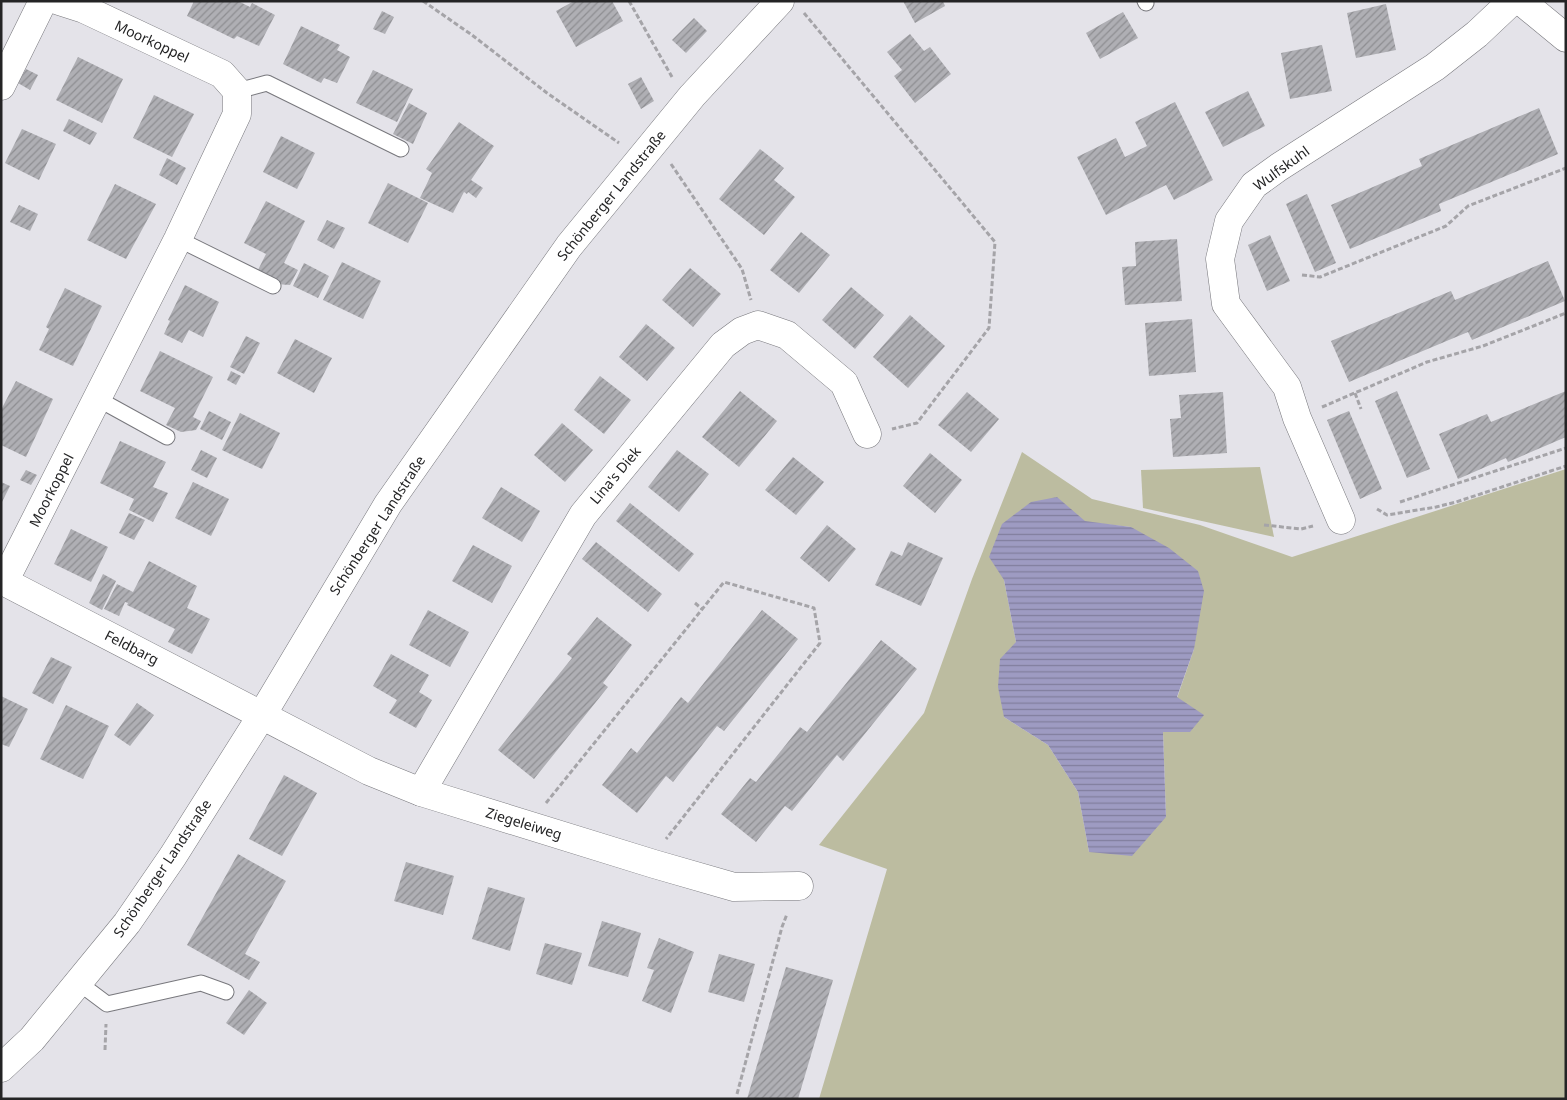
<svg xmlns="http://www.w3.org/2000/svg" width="1567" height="1100" font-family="'Noto Sans',sans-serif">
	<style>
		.green { fill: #bcbca0; fill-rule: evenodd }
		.water { fill: url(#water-rules) }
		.building { fill: url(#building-hatch) }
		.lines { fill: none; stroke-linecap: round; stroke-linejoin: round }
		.service-casing { stroke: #78787d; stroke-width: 17 }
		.minor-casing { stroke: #78787d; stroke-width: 29 }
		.secondary-casing { stroke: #78787d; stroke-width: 29 }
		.path { stroke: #a5a4a8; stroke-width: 3; stroke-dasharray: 5 2.5; stroke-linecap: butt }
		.service { stroke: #fff; stroke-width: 15 }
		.minor { stroke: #fff; stroke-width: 28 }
		.secondary { stroke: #fff; stroke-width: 28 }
		.labels { text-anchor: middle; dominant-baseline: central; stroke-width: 4; stroke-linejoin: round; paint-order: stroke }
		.street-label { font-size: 14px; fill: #242425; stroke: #fff }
	</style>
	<defs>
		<pattern id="water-rules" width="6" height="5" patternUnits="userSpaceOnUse" patternTransform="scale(1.25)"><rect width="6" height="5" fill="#9e9bc2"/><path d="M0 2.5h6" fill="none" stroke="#817e9d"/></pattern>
		<pattern id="building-hatch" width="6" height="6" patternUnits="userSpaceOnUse" patternTransform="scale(1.25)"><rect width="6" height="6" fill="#afafb4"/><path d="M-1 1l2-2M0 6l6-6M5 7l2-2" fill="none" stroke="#8e8e92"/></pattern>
	</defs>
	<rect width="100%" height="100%" fill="#e4e3e9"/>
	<g class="green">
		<path d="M1022,452L1092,499L1200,525L1292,557L1566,469V1099H819L887,869L819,845L924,713L972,579ZM1056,497L1085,522L1131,527L1194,649L1177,698L1190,732H1163L1166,817L1089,852L1078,792L1048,745L1004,717L1016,642L1004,580Z"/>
		<polygon points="1260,467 1274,537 1143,508 1141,470"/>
	</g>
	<polygon class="water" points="1057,497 1085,521 1131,527 1169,548 1198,571 1204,591 1194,649 1177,697 1204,715 1190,732 1163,732 1166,817 1132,856 1089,852 1078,792 1048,745 1004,717 998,687 1000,659 1016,642 1004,580 989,557 1002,524 1031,502"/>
	<g class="building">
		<polygon points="194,1 238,1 250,7 252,3 275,15 259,46 237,36 234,39 187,16"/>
		<polygon points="574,1 612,1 623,21 576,47 556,11"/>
		<polygon points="903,1 943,1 945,6 915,23"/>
		<polygon points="1386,4 1396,50 1356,58 1347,13"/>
		<polygon points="382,11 394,17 385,34 373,29"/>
		<polygon points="1123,12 1138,38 1100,59 1086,33"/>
		<polygon points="694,18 707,31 686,53 672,40"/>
		<polygon points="301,26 340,45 337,50 350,57 337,83 324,78 321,83 283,64"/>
		<polygon points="910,34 924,51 930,47 951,74 915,103 894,76 902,70 887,52"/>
		<polygon points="1322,45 1332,91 1290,99 1281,53"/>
		<polygon points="78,57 123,79 102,123 56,100"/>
		<polygon points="26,69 38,75 30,90 18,83"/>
		<polygon points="373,70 413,89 397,122 356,103"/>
		<polygon points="641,77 654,101 641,109 628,84"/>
		<polygon points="1248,91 1265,126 1223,147 1205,112"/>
		<polygon points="154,95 194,114 172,157 133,138"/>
		<polygon points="1175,102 1213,180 1174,200 1166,185 1106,215 1077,157 1116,138 1125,157 1147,146 1135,122"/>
		<polygon points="409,103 427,113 413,144 393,134"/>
		<polygon points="1539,108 1558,154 1439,204 1441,211 1350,249 1331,205 1422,166 1419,159"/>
		<polygon points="69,119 97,133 90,145 63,131"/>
		<polygon points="459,122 494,146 471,180 483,188 476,198 468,192 467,194 464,192 453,213 420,198 432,173 426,169"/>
		<polygon points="22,129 56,144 39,180 5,163"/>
		<polygon points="281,136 315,153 297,189 263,172"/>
		<polygon points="760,149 784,168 774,180 795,197 764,235 719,199"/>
		<polygon points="167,158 186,168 177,185 159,175"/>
		<polygon points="388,183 428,203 408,243 368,223"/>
		<polygon points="115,184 156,204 126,259 87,240"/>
		<polygon points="1307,194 1336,263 1315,272 1286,204"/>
		<polygon points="266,201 305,221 284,263 298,270 290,285 276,284 256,274 266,254 244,243"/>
		<polygon points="19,205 38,214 30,231 10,222"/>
		<polygon points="327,220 345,228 334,249 317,240"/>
		<polygon points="801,232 830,255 799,293 770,270"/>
		<polygon points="1270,235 1290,281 1267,291 1248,245"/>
		<polygon points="1177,239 1182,301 1125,305 1122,267 1136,266 1135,242"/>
		<polygon points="1548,261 1565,301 1472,340 1468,332 1349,382 1331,341 1451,291 1455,300"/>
		<polygon points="342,262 381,281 363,319 323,300"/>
		<polygon points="304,263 329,276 318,298 293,286"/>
		<polygon points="690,268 721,294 693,327 662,300"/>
		<polygon points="185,285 219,302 203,337 189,330 182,343 164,334 170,321 168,320"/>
		<polygon points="851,287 884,315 855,349 822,320"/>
		<polygon points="65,288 102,306 73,366 39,350 49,329 46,327"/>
		<polygon points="910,315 945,346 908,388 873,357"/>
		<polygon points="1192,319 1196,372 1149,376 1145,323"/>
		<polygon points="646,324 675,348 647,381 619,357"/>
		<polygon points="246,336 260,343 244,374 230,367"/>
		<polygon points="295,339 332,358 314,393 277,373"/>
		<polygon points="160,351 213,377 193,417 201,421 196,430 181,432 166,425 175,408 140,391"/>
		<polygon points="231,371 241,376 236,385 227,380"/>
		<polygon points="600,376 631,400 604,434 574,410"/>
		<polygon points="16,381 53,399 26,457 1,445 1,410"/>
		<polygon points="740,391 777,421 739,467 702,437"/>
		<polygon points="1397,391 1430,469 1407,478 1375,401"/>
		<polygon points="1566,391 1566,437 1508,462 1506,458 1458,479 1439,434 1487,414 1491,422"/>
		<polygon points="967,392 999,419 971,452 938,425"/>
		<polygon points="1223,392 1227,453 1173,457 1170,419 1181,418 1179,395"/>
		<polygon points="209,411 231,422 222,440 200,429"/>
		<polygon points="1349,411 1382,489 1360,499 1327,420"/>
		<polygon points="240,413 280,433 262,469 222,450"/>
		<polygon points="562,423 593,450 565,482 534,455"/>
		<polygon points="120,441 166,462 153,487 168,493 153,522 129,510 134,499 100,483"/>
		<polygon points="201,450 217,458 207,478 191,470"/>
		<polygon points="677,450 709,474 679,512 648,487"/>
		<polygon points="930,453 962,480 935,513 903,486"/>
		<polygon points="793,457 824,482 796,515 765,490"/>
		<polygon points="26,470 37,475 31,485 20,480"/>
		<polygon points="1,482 10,486 1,504"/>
		<polygon points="193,482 229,499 211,536 175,518"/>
		<polygon points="501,487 540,511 522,542 482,518"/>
		<polygon points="630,503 694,554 679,572 616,521"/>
		<polygon points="129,513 145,520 134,540 119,533"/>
		<polygon points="827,525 856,549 829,582 800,558"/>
		<polygon points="71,529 108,547 91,582 54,564"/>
		<polygon points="596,542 662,594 648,612 582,559"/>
		<polygon points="908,542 943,558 921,606 875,585 891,551 902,556"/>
		<polygon points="473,545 512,566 492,603 452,581"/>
		<polygon points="149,561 197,586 187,608 210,619 192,654 168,642 175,629 127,605 128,603 125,602 119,616 104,609 117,584 133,592"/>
		<polygon points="103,574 116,581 102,610 89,603"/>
		<polygon points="428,610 469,632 450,667 409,645"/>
		<polygon points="762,610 798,639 724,731 717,726 673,782 666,776 637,813 602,785 631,748 637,753 681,697 688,703"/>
		<polygon points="597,617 632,645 603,683 608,687 534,779 498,750 572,658 567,654"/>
		<polygon points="881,640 917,669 843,761 837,755 792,811 785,806 756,842 721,814 750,778 756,782 800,727 807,732"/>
		<polygon points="391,654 429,675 419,692 432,700 416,728 389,713 397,700 373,686"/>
		<polygon points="51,657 72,667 53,704 32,693"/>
		<polygon points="1,696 28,709 9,747 1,744"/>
		<polygon points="137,703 154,715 130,746 114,735"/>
		<polygon points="66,705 109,726 83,779 40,759"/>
		<polygon points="284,775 317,793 282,856 249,839"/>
		<polygon points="238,854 286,881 245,954 260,962 249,980 187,945"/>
		<polygon points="406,862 454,876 443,915 394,901"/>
		<polygon points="488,887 525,898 510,951 472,939"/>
		<polygon points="602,921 641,933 628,977 588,966"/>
		<polygon points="659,938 694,952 671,1013 642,1001 654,970 647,968"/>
		<polygon points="545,943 582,953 572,985 536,974"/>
		<polygon points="719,954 755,964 744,1002 708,992"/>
		<polygon points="786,967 833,980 806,1072 798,1099 747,1099"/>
		<polygon points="249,990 267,1003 244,1035 226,1023"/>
	</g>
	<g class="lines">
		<defs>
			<g id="service">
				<polyline points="1145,1 1146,3"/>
				<polyline points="237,91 267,83 401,149"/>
				<polyline points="178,239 273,286"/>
				<polyline points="98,399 167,437"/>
				<polyline points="79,983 107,1004 201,983 226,992"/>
			</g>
			<g id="minor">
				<polyline points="1521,1 1566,38"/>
				<polyline points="1,86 43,1"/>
				<polyline points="1341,520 1297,418 1287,387 1226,304 1220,259 1229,221 1254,185 1279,167 1435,67 1477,34 1512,1"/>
				<polyline points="1,580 369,771 421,792 654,864 734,887 799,886"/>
				<polyline points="4,582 178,239 237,114 237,91 222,74 84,9 59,1"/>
				<polyline points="421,792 583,515 723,345 742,331 758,325 787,335 844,383 867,434"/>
			</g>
			<polyline id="secondary" points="1,1068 32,1039 127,923 173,856 262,715 388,504 569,246 692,96 780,1"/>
		</defs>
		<use href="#service" class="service-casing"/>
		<use href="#minor" class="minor-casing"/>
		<use href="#secondary" class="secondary-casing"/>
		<g class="path">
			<polyline points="423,1 472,35 547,93 619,143"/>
			<polyline points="629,1 672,77"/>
			<polyline points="804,13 995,242 989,328 917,423 892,429"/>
			<polyline points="671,164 742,269 751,300"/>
			<polyline points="1302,275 1320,277 1446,226 1468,206 1566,168"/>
			<polyline points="1355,393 1361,409"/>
			<polyline points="1322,407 1427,362 1483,346 1566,313"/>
			<polyline points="1400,502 1566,448"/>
			<polyline points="1377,509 1387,515 1436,507 1456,502 1566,466"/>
			<polyline points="1264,525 1301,529 1313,526"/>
			<polyline points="695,603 702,609"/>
			<polyline points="546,803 724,582 814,608 820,643 666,839"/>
			<polyline points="105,1050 106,1024"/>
			<polyline points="737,1094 782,927 787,914"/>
		</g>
		<use href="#service" class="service"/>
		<use href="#minor" class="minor"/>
		<use href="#secondary" class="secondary"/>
	</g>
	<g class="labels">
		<g class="street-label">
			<text transform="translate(152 41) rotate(25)">Moorkoppel</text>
			<text transform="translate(1281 168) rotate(-36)">Wulfskuhl</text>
			<text transform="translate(611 195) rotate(-51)">Schönberger Landstraße</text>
			<text transform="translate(615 475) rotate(-50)">Lina's Diek</text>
			<text transform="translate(51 490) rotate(-63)">Moorkoppel</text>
			<text transform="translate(377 525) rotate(-57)">Schönberger Landstraße</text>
			<text transform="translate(132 647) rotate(27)">Feldbarg</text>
			<text transform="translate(524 823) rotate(17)">Ziegeleiweg</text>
			<text transform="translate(162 868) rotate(-56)">Schönberger Landstraße</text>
		</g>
	</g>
	<rect width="1567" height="1100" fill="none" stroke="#242425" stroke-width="5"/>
</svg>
